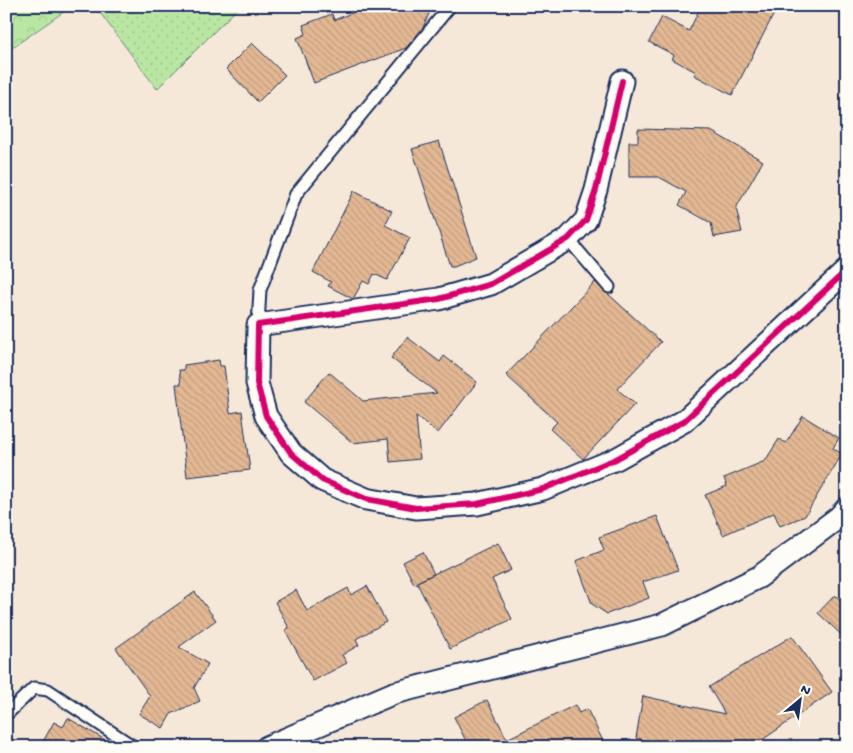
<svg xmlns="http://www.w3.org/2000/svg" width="853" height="753" font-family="'Gochi Hand',sans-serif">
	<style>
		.grass { fill: url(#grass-dots); stroke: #6a8a80 }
		.forest { fill: url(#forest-crowns); stroke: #6a8a80 }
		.building { fill: url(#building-back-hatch); stroke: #1b2f5e }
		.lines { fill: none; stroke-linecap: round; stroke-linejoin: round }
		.service-casing { stroke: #1b2f5e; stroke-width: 15 }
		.minor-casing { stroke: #1b2f5e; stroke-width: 25 }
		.service { stroke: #fdfcf7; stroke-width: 11 }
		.minor { stroke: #fdfcf7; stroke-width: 21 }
		.cycleway-casing { stroke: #fdfcf7; stroke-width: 9 }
		.cycleway { stroke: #d6006c; stroke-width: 6 }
	</style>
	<defs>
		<pattern id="grass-dots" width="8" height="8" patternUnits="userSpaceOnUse" patternTransform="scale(1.25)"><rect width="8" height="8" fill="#bae6a3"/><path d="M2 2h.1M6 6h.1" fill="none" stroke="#9fc68f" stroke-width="1.8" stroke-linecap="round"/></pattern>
		<pattern id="forest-crowns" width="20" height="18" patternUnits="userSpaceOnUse" patternTransform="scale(1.25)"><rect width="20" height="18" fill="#bae6a3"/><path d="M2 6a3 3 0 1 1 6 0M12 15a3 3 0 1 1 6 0" fill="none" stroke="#9fc68f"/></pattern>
		<pattern id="building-back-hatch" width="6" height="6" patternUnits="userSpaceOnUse" patternTransform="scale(1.25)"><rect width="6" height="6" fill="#e3b893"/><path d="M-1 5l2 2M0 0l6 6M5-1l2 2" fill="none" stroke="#c29e81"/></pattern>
	</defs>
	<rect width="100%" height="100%" fill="#f5e8d9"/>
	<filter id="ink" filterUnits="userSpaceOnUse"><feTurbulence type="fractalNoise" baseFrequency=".02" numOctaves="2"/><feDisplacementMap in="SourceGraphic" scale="10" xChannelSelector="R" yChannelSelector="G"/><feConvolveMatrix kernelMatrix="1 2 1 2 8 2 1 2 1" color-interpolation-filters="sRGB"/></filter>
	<g filter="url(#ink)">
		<polygon class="grass" points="95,6 240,6 157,89"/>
		<polygon class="forest" points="6,6 72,6 6,52"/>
		<g class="building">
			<polygon points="369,6 432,6 423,28 406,48 314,83 297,38 306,34 303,25 332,14 334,20"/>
			<polygon points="701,6 778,6 732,95 694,75 696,72 672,59 674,55 649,42 662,17 689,31"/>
			<polygon points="252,43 285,75 258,102 226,69"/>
			<polygon points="638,129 711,131 763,161 736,208 742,232 714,237 711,223 679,205 686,192 659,177 629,177 629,142 638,142"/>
			<polygon points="439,141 476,257 454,266 450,266 412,149"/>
			<polygon points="354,191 392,211 385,225 410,238 387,280 374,274 369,284 363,281 353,299 328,286 331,282 313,272"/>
			<polygon points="595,282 661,342 617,389 635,404 583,459 550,429 557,422 506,375"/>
			<polygon points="407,337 440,362 444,356 477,382 438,433 416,416 420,459 390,462 388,439 353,443 304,402 329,372 363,401 437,393 391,358"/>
			<polygon points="219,360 220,366 224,366 230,413 242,411 250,470 187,477 176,384 181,384 179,370 184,370 184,365"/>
			<polygon points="803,416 839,438 833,448 842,454 805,516 780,526 774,513 723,535 705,495 727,486 724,478 765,461 779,439 786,443"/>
			<polygon points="657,516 678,570 643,582 649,598 607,614 592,604 576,561 604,550 599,537"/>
			<polygon points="498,543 511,570 492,579 512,619 450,649 417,583 414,584 403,562 423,552 434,574 417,582"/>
			<polygon points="367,586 386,622 356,639 359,645 342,655 347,663 313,681 285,630 289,628 275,602 296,590 307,611 348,588 351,595"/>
			<polygon points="195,592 216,620 179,647 208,664 194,688 200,701 171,714 163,728 139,714 150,696 116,648"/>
			<polygon points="835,595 847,606 847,640 818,613"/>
			<polygon points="792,636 832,692 752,747 666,747 636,738 643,696 725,714 709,687"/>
			<polygon points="487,700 507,739 575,705 579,713 587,709 606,747 469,747 454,717"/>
			<polygon points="68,718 117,747 40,747 54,722 63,727"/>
		</g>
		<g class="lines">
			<defs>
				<g id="service">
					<polyline points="568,239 609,287"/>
					<polyline points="258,325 260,290 296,194 450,6"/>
					<polyline points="9,712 34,688 48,690 134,747"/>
				</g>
				<g id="minor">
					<polyline points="622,81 596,190 586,220 568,239 491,284 439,299 258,325 257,383 266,416 291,453 322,480 366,499 416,508 477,504 543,489 616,459 684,421 847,270"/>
					<polyline points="267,747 394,693 662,625 759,577 839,517 847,508"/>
				</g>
			</defs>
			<use href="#service" class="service-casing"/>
			<use href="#minor" class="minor-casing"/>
			<use href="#service" class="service"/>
			<use href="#minor" class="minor"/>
			<defs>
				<polyline id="cycleway" points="622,81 596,190 586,220 568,239 491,284 439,299 258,325 257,383 266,416 291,453 322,480 366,499 416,508 477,504 543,489 616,459 684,421 847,270"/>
			</defs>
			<use href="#cycleway" class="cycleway-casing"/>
			<use href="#cycleway" class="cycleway"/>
		</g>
	</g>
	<rect width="853" height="753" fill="none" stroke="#fdfcf7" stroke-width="25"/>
	<rect x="12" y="12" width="828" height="728" fill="none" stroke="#1b2f5e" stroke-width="2" filter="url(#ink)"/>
	<g transform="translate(800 700) rotate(29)" stroke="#fdfcf7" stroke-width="4" paint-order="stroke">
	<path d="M0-4L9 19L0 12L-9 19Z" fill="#1b2f5e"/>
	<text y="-8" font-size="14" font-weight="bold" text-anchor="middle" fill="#1b2f5e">N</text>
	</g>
</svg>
